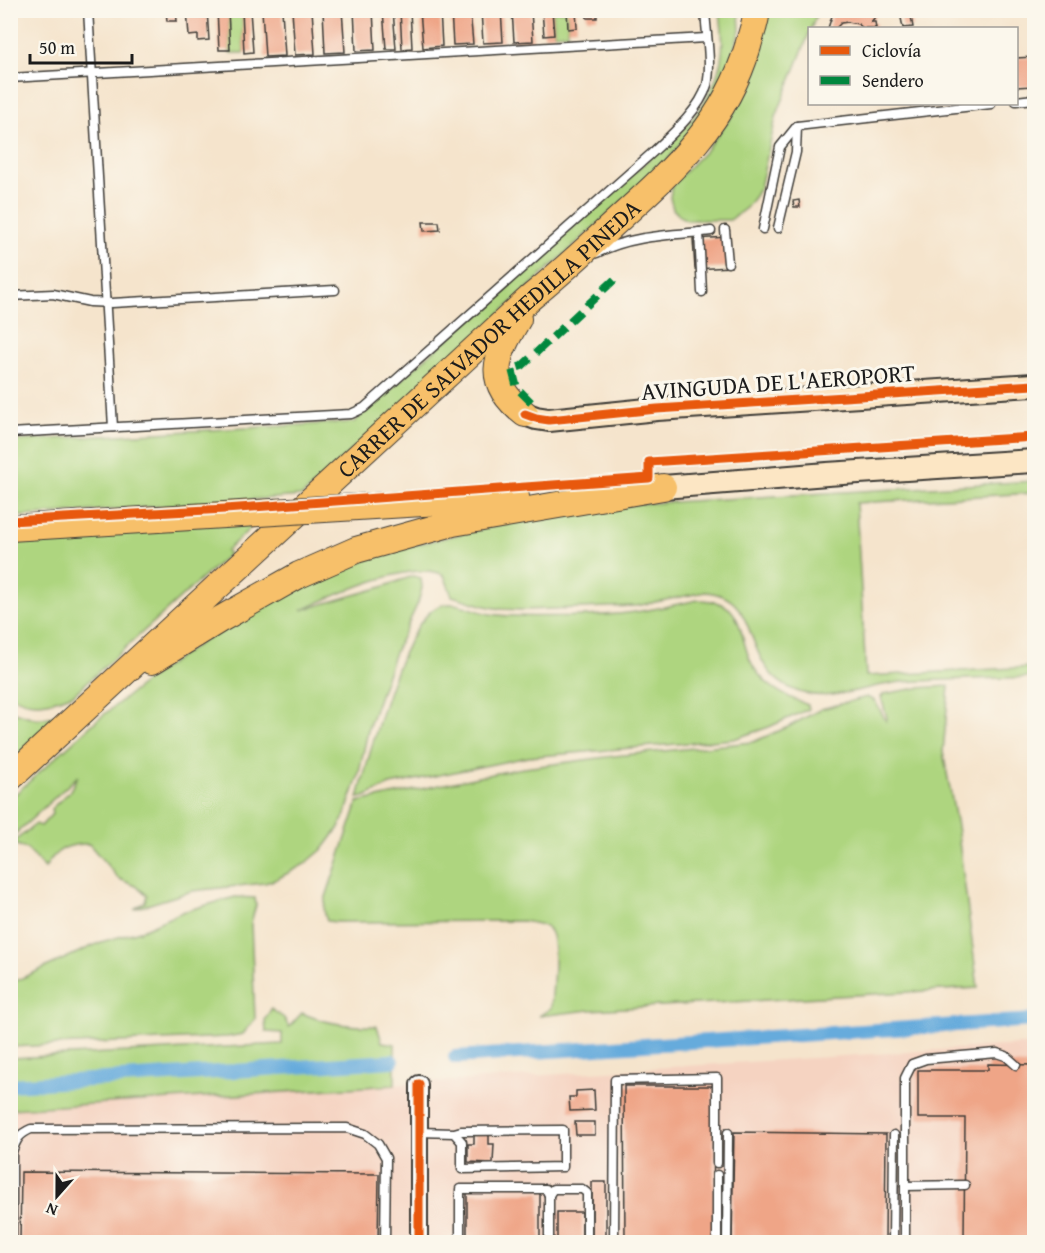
<svg xmlns="http://www.w3.org/2000/svg" width="1045" height="1253" font-family="'Gentium Book Plus',serif">
	<style>
		.built { fill: #f5d3c1 }
		.green { fill: #aed57f; stroke: #65784e; stroke-width: 1.5 }
		.lines { fill: none; stroke-linecap: round; stroke-linejoin: round }
		.canal { stroke: #66abdc; stroke-width: 14 }
		.building { fill: #efa587 }
		.lane-casing { stroke: #3d3a36; stroke-width: 11 }
		.street-casing { stroke: #3d3a36; stroke-width: 20 }
		.secondary-casing { stroke: #3d3a36; stroke-width: 26 }
		.primary-casing { stroke: #3d3a36; stroke-width: 28 }
		.lane { stroke: #fff; stroke-width: 8 }
		.street { stroke: #fff; stroke-width: 16 }
		.secondary { stroke: #fce6c4; stroke-width: 22 }
		.primary { stroke: #f7c06b; stroke-width: 26 }
		.primary-bridge-casing { stroke: #3d3a36; stroke-width: 28; stroke-linecap: butt }
		.primary-bridge { stroke: #f7c06b; stroke-width: 26 }
		.quiet { stroke: #00873e; stroke-width: 8; stroke-dasharray: 15 8; stroke-linecap: butt }
		.cycleway-casing { stroke: #fbf7ec; stroke-width: 13 }
		.cycleway { stroke: #e8590c; stroke-width: 9 }
		.labels { text-anchor: middle; dominant-baseline: central; stroke-width: 6; stroke-linejoin: round; paint-order: stroke }
		.street-label { font-size: 24px; fill: #1c1c1c; stroke: #fbf7ec }
	</style>
	<rect width="100%" height="100%" fill="#fbf7ec"/>
	<filter id="ink" filterUnits="userSpaceOnUse"><feTurbulence type="fractalNoise" baseFrequency=".0167" numOctaves="2"/><feDisplacementMap in="SourceGraphic" scale="12" xChannelSelector="R" yChannelSelector="G"/><feConvolveMatrix kernelMatrix="1 2 1 2 8 2 1 2 1" color-interpolation-filters="sRGB"/></filter>
	<filter id="wash" filterUnits="userSpaceOnUse"><feTurbulence type="fractalNoise" baseFrequency=".008" numOctaves="4" result="noise"/><feDisplacementMap in="SourceGraphic" scale="24" xChannelSelector="R" yChannelSelector="G"/><feGaussianBlur stdDeviation="1.35" result="paint"/><feColorMatrix in="noise" values="0 0 0 0 0 0 0 0 0 0 0 0 0 0 0 0 0 1.4 0 .05"/><feComposite in="paint" operator="in"/></filter>
	<g filter="url(#wash)">
		<rect width="100%" height="100%" fill="#f5e4cc"/>
		<polygon class="built" points="1034,1044 1034,1242 11,1242 11,1109"/>
		<g class="green">
			<polygon points="228,11 242,11 244,53 230,53"/>
			<polygon points="553,11 567,11 568,33 554,34"/>
			<path d="M720,11H739L740,30L721,91L671,156L302,496L11,517V441L354,422L687,125C705,104 719,81 722,53C724,40 721,24 720,11Z"/>
			<polygon points="773,11 818,11 776,117 760,188 755,196 746,208 730,220 687,220 681,217 673,209 670,198 671,190 675,182 706,150 731,117 750,77 767,15"/>
			<path d="M1034,481V493L856,503L866,676L1034,667V677C990,679 946,679 902,682C866,685 829,705 794,690C738,667 765,596 705,592L636,606L523,610L501,609L485,606L452,596L444,575C412,559 333,596 302,610L382,587L413,576L421,578L422,588L418,603L395,652L369,726L358,777L345,815L338,829L324,848L305,864L277,879L265,883L192,891L134,909L145,902L147,895L136,886L119,879L89,844C67,844 56,849 45,868L27,849L12,843L36,824L41,826L52,814L51,809L69,792L78,776L11,838V798L97,720L158,672L209,637L259,605L380,553L520,520L637,504Z"/>
			<path d="M260,519L226,551L229,554L74,694C53,702 31,709 11,695V537Z"/>
			<path d="M698,600C744,600 737,628 750,660C761,685 784,696 808,705L809,709L769,727L734,739L528,757L390,785L364,797L358,798C369,757 400,626 437,607C454,598 473,611 490,614C497,615 505,616 513,616C547,617 583,617 618,614C645,612 672,605 698,600Z"/>
			<path d="M949,686L943,752L957,826L978,988L590,1010L539,1016L551,1008C552,991 558,945 550,931C545,923 532,923 523,921L337,922L327,921C323,912 324,906 326,897L358,802L517,769L614,756L753,742L788,727L821,709L867,697L875,701L886,721L887,718L881,697L884,694L917,688Z"/>
			<polygon points="11,711 37,719 55,716 58,720 11,767"/>
			<polygon points="235,897 255,898 256,905 251,923 255,1019 243,1034 227,1037 11,1047 11,983 101,942 140,931 182,912"/>
			<path d="M271,1009L284,1018L289,1027L302,1013C326,1024 350,1027 377,1026L382,1042L395,1044V1085L11,1109V1058L282,1044V1033L266,1032L265,1020Z"/>
		</g>
		<g class="lines">
			<g class="canal">
				<polyline points="455,1057 1034,1020"/>
				<polyline points="10,1085 392,1061"/>
			</g>
		</g>
		<g id="blocks">
			<g class="building">
				<polygon points="166,10 176,10 177,21 167,21"/>
				<polygon points="187,10 207,10 209,40 198,41 198,35 189,36"/>
				<polygon points="217,10 228,10 230,50 219,50"/>
				<polygon points="242,10 250,10 253,52 244,53"/>
				<polygon points="262,10 282,10 285,56 265,57"/>
				<polygon points="292,10 312,10 315,54 295,55"/>
				<polygon points="323,10 342,10 345,52 325,53"/>
				<polygon points="354,10 373,10 375,50 356,51"/>
				<polygon points="383,10 393,10 396,49 386,49"/>
				<polygon points="400,10 410,10 412,48 402,49"/>
				<polygon points="420,10 440,10 442,46 423,48"/>
				<polygon points="451,10 470,10 473,44 453,45"/>
				<polygon points="481,10 501,10 503,42 483,43"/>
				<polygon points="512,10 531,10 533,41 514,42"/>
				<polygon points="542,10 552,10 554,35 544,36"/>
				<polygon points="567,10 576,10 577,28 568,29"/>
				<polygon points="586,10 597,10 597,18 587,18"/>
				<polygon points="834,10 855,10 862,14 876,10 878,13 871,22 875,22 876,28 863,28 858,24 848,22 841,23 836,28 828,28"/>
				<polygon points="910,11 913,27 903,28 900,13"/>
				<polygon points="1034,57 1034,86 1016,87 1016,58"/>
				<polygon points="799,200 800,207 794,207 793,201"/>
				<polygon points="423,222 439,222 440,230 424,231"/>
				<polygon points="729,237 731,267 695,269 693,239"/>
				<polygon points="988,1064 1034,1065 1034,1242 964,1242 965,1118 918,1118 918,1070 988,1070"/>
				<polygon points="624,1086 713,1086 714,1242 625,1242"/>
				<polygon points="594,1090 595,1110 570,1111 569,1097 576,1097 576,1091"/>
				<polygon points="575,1122 595,1122 595,1135 576,1135"/>
				<polygon points="734,1132 886,1134 885,1242 732,1242"/>
				<polygon points="474,1133 489,1134 489,1144 494,1144 493,1163 468,1162 468,1144 474,1144"/>
				<polygon points="21,1172 379,1174 378,1242 20,1242"/>
				<rect x="592" y="1182" width="14" height="60"/>
				<rect x="467" y="1193" width="73" height="49"/>
				<rect x="557" y="1212" width="25" height="30"/>
			</g>
		</g>
	</g>
	<g filter="url(#ink)">
		<use href="#blocks" fill-opacity="0" stroke="#3d3a36" stroke-width="1.5"/>
		<g class="lines">
			<defs>
				<g id="lane">
					<polyline points="88,10 113,427"/>
					<polyline points="10,78 706,38"/>
					<polyline points="1016,101 1034,99"/>
					<polyline points="778,228 796,152 797,126"/>
					<polyline points="763,229 780,147 797,126 991,104"/>
					<polyline points="725,230 728,263"/>
					<polyline points="699,232 702,292"/>
					<path d="M597,253C631,235 673,235 711,231"/>
					<polyline points="10,296 53,294 90,302 112,303 335,290"/>
					<path d="M10,433L351,414L364,408L652,153C670,136 700,110 707,85C712,64 706,32 705,10"/>
					<polyline points="419,1132 454,1133 462,1142 462,1169 563,1167 563,1130 461,1131 454,1133"/>
					<polyline points="905,1186 965,1185"/>
					<path d="M12,1242V1152C16,1140 19,1134 31,1129L347,1128L365,1134L378,1144L386,1158L385,1242"/>
					<polyline points="460,1242 460,1189 546,1189 549,1195"/>
					<polyline points="549,1242 549,1195 553,1189 582,1189 587,1193 587,1242"/>
					<polyline points="614,1242 615,1080 717,1078 717,1163"/>
					<polyline points="717,1242 717,1175"/>
					<polyline points="727,1242 728,1133"/>
					<polyline points="893,1242 894,1135"/>
					<polyline points="905,1242 905,1078 912,1064 926,1059 997,1053 1006,1056 1016,1065"/>
				</g>
				<polyline id="street" points="419,1084 419,1242"/>
				<g id="secondary">
					<polyline points="525,414 536,418 549,420 657,409 1034,385"/>
					<polyline points="663,487 827,474 1034,461"/>
				</g>
				<g id="primary">
					<path d="M518,319C495,358 484,382 525,414"/>
					<polyline points="423,503 516,497"/>
					<polyline points="10,528 224,515"/>
					<polyline points="152,661 219,620 299,575 356,550 453,523 663,487"/>
					<path id="s1" d="M10,778L530,298C561,273 590,246 619,219C675,168 726,122 748,46C751,34 756,22 757,10"/>
				</g>
			</defs>
			<use href="#lane" class="lane-casing"/>
			<use href="#street" class="street-casing"/>
			<use href="#secondary" class="secondary-casing"/>
			<use href="#primary" class="primary-casing"/>
			<use href="#lane" class="lane"/>
			<use href="#street" class="street"/>
			<use href="#secondary" class="secondary"/>
			<use href="#primary" class="primary"/>
			<defs>
				<polyline id="primary-bridge" points="224,515 423,503"/>
			</defs>
			<use href="#primary-bridge" class="primary-bridge-casing"/>
			<use href="#primary-bridge" class="primary-bridge"/>
			<polyline class="quiet" points="531,402 517,388 512,369 522,366 615,279"/>
			<defs>
				<g id="cycleway">
					<polyline points="525,414 536,418 549,420 657,409 1034,385"/>
					<polyline points="10,521 225,509 649,478 649,462 1034,437"/>
					<polyline points="419,1084 419,1242"/>
				</g>
			</defs>
			<use href="#cycleway" class="cycleway-casing"/>
			<use href="#cycleway" class="cycleway"/>
		</g>
	</g>
	<g class="labels">
		<g class="street-label">
			<text stroke="none"><textPath href="#s1" startOffset="650">CARRER DE SALVADOR HEDILLA PINEDA</textPath></text>
			<text transform="translate(778 382) rotate(-4)">AVINGUDA DE L'AEROPORT</text>
		</g>
	</g>
	<rect width="1045" height="1253" fill="none" stroke="#fbf7ec" stroke-width="36"/>
	<rect x="808" y="27" width="210" height="78" fill="#fbf7ec" stroke="#a29f99" stroke-width="1.5"/>
	<rect x="820" y="46" width="30" height="9" fill="#e8590c" stroke="#a29f99" stroke-width="1.5"/>
	<text x="862" y="57" font-size="18" fill="#1c1c1c">Ciclovía</text>
	<rect x="820" y="76" width="30" height="9" fill="#00873e" stroke="#a29f99" stroke-width="1.5"/>
	<text x="862" y="87" font-size="18" fill="#1c1c1c">Sendero</text>
	<g transform="translate(57 1196) rotate(201)" stroke="#fbf7ec" stroke-width="4.5" paint-order="stroke">
	<path d="M0-4.5L10 22L0 15L-10 22Z" fill="#1c1c1c"/>
	<text y="-9" font-size="16" font-weight="bold" text-anchor="middle" fill="#1c1c1c">N</text>
	</g>
	<path d="M30 54v9h102v-9" fill="none" stroke="#1c1c1c" stroke-width="3"/>
	<text x="39" y="54" font-size="18" fill="#1c1c1c" stroke="#fbf7ec" stroke-width="4.5" paint-order="stroke">50 m</text>
</svg>
